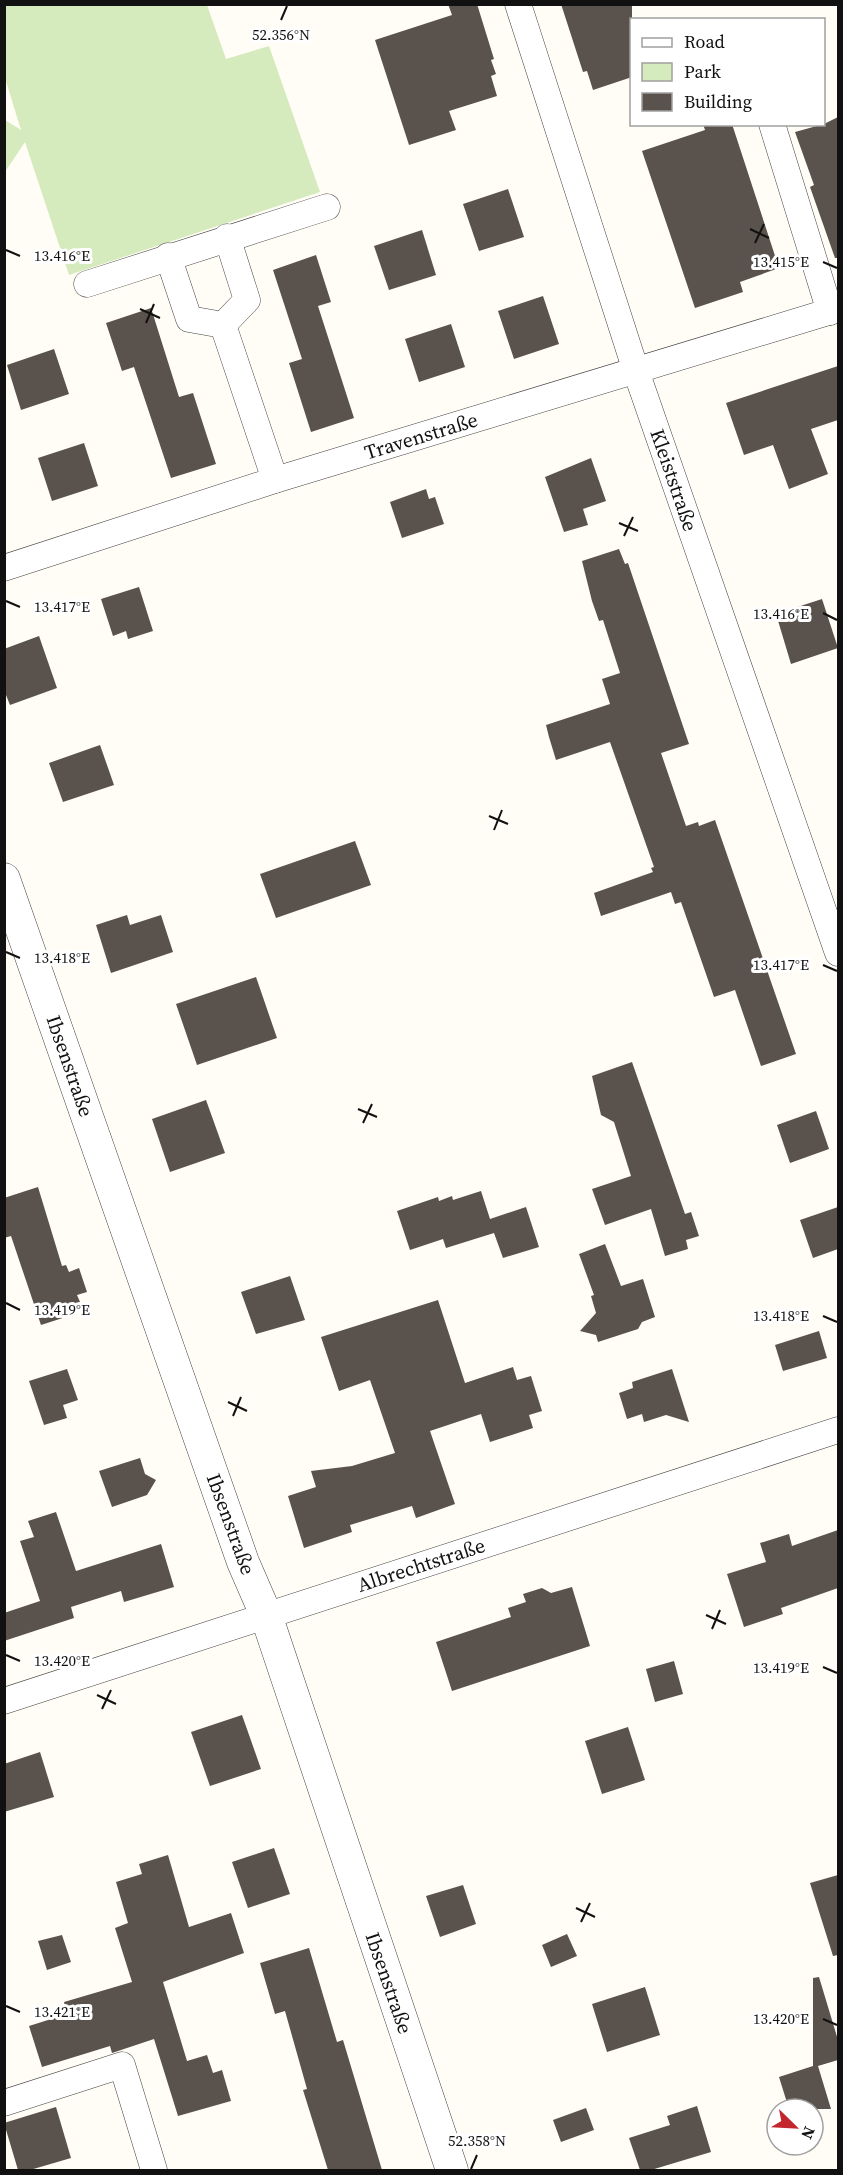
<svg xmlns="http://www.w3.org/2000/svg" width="843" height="2175" font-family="'Source Serif 4',serif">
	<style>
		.green { fill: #d5ebbd }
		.building { fill: #5a524d }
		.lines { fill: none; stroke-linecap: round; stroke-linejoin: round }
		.minor-casing { stroke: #444; stroke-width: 27 }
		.tertiary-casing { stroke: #444; stroke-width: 33 }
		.minor { stroke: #fff; stroke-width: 26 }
		.tertiary { stroke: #fff; stroke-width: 32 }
		.ticks { fill: none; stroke: #111; stroke-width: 2 }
		.labels { text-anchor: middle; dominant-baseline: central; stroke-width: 6; stroke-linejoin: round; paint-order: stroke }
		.street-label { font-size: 20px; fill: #111; stroke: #fff }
		.ticks-label { font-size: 15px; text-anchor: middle; fill: #111; stroke: #fff; stroke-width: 6; stroke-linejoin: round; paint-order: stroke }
	</style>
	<rect width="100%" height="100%" fill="#fffdf5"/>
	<polygon class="green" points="5,4 207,5 226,59 269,46 320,192 69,275 25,142 5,172 5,120 21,130 5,78"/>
	<g class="building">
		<polygon points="448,4 477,4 494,59 491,60 496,74 491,76 497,96 449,111 456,130 409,145 375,40 452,15"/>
		<polygon points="561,4 632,4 632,77 593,90 587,71 583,72"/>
		<polygon points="838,117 838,258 835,258 810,187 814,185 795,132 824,124"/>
		<polygon points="703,124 732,124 779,268 740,282 743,292 695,308 642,151 705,130"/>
		<polygon points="508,189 524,237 479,251 463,204"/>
		<polygon points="422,230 436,275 389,290 374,246"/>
		<polygon points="316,255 331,302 318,306 354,418 311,432 289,363 302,359 273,270"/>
		<polygon points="543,296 559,344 514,359 498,311"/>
		<polygon points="151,308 179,397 193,393 216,464 171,478 134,367 122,371 106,323"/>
		<polygon points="451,324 465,367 419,382 405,339"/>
		<polygon points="54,349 69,394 21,410 7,365"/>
		<polygon points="838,366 838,420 811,429 828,474 789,489 773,445 744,455 726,403"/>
		<polygon points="84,443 98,486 52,501 38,458"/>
		<polygon points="591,458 606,501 583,509 588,525 564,532 545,477"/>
		<polygon points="426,489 429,499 435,497 444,524 402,538 390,502"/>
		<polygon points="619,549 625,564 628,563 689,744 661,753 686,826 698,822 699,826 715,820 796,1054 761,1066 735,990 714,997 681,902 675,904 671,892 601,916 594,893 653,872 651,868 654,867 610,742 556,760 549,737 546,725 610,704 602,679 620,673 603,620 599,621 592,601 582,561"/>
		<polygon points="139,587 153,631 128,639 126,631 113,636 101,599"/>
		<polygon points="822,599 838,648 791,664 776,614"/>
		<polygon points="39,636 57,688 10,705 4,690 4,649"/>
		<polygon points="100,745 114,785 63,802 49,763"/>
		<polygon points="355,841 371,885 276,918 260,874"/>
		<polygon points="127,915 130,925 161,915 173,952 111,973 96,925"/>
		<polygon points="256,977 277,1038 197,1065 176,1004"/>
		<polygon points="632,1062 685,1214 691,1212 699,1236 686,1240 688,1249 665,1256 651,1209 605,1225 592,1189 631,1176 614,1122 601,1115 592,1076"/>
		<polygon points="206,1100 225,1153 170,1172 152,1119"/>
		<polygon points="816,1111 829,1149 790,1163 777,1125"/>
		<polygon points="38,1187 62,1266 66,1265 69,1272 79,1268 87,1292 77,1295 80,1302 69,1306 72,1315 41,1325 11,1236 4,1238 4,1198"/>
		<polygon points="481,1191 490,1219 526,1207 539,1247 503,1258 494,1233 446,1248 443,1239 410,1250 397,1211 438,1197 439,1201 452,1196 453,1200"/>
		<polygon points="838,1207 838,1249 813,1258 800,1220"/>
		<polygon points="605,1244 621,1286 643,1279 655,1317 642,1322 638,1329 598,1342 596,1335 580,1331 596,1313 591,1296 594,1295 579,1254"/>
		<polygon points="290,1276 305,1320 256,1334 241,1292"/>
		<polygon points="438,1300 465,1383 513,1367 517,1380 531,1376 542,1411 529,1415 533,1428 490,1442 481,1414 430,1431 455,1504 416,1518 412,1506 350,1525 352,1532 304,1548 288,1496 316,1487 311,1471 352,1466 395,1453 370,1380 339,1391 321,1337"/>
		<polygon points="819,1331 827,1358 783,1371 775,1345"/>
		<polygon points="67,1369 78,1400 63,1405 67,1418 44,1425 29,1381"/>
		<polygon points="672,1369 689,1422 666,1415 644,1422 642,1414 627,1419 619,1393 633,1388 632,1382"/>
		<polygon points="140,1458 145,1474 156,1480 147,1495 112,1507 99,1471"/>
		<polygon points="56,1512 76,1571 161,1544 174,1587 124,1602 121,1591 71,1607 74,1618 4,1641 4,1613 40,1601 20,1541 34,1537 28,1521"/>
		<polygon points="838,1530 838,1588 781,1608 783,1614 744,1627 727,1574 766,1562 760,1543 789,1534 792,1546"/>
		<polygon points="572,1587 590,1646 452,1691 436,1642 511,1617 508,1608 526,1602 523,1594 542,1588 551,1593"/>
		<polygon points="674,1661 683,1694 655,1702 646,1669"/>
		<polygon points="242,1715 261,1769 210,1786 191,1732"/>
		<polygon points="628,1727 645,1780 602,1794 585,1741"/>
		<polygon points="40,1752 54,1797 4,1812 4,1764"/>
		<polygon points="274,1848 290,1894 248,1908 232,1862"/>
		<polygon points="168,1855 189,1927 231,1913 244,1953 163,1982 187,2061 207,2055 213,2073 222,2070 231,2101 178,2116 154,2039 112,2053 110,2046 42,2067 29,2026 67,2014 64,2002 132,1982 115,1928 128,1923 116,1882 142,1874 139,1864"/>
		<polygon points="838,1875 838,1955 833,1956 810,1883"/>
		<polygon points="463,1885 476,1924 440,1937 426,1896"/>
		<polygon points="567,1934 577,1956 551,1967 542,1945"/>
		<polygon points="62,1935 71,1962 47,1970 38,1941"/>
		<polygon points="309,1948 337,2042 343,2040 382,2170 328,2170 303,2090 307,2089 285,2011 275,2014 260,1963"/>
		<polygon points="819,1977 838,2040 838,2060 818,2066 831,2109 789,2109 779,2077 813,2066 813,1978"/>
		<polygon points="645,1987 660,2035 607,2052 592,2004"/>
		<polygon points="697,2106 711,2152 651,2170 640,2170 629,2138 670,2125 667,2116"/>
		<polygon points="56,2107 71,2158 30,2170 18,2170 4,2123"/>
		<polygon points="586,2108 594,2130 561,2142 553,2120"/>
	</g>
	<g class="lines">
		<defs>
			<g id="minor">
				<polyline points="518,4 636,371 838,953"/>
				<polyline points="772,124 830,312"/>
				<polyline points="168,256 189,319 223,325"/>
				<polyline points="87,284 327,207"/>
				<polyline points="223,325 275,480"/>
				<polyline points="223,325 247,300 227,237"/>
				<polyline points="4,568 275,480 838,309"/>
				<polyline points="4,1701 838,1430"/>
				<polyline points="4,2103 122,2065 154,2170"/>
			</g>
			<polyline id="tertiary" points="4,879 243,1562 266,1615 452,2170"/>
		</defs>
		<use href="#minor" class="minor-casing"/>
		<use href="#tertiary" class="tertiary-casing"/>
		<use href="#minor" class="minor"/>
		<use href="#tertiary" class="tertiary"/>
	</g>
	<path class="ticks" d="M281,20L287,6M750,229L769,238M755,243L764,224M6,250L20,256M823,262L837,268M140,309L160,318M146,323L154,304M619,523L638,531M624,536L633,517M6,601L20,607M823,613L837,620M489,816L508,824M494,830L502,810M6,952L20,958M823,965L837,971M358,1109L377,1117M363,1123L372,1104M6,1303L20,1310M823,1316L837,1322M228,1402L247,1411M233,1416L241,1397M706,1615L726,1624M712,1629L720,1610M6,1655L20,1661M823,1667L837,1673M97,1695L116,1704M102,1709L111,1690M576,1908L595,1917M581,1922L590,1903M6,2006L20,2012M823,2019L837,2025M471,2169L477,2155"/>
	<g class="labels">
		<g class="street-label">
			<text transform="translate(421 436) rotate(-17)">Travenstraße</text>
			<text transform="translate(674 480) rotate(71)">Kleiststraße</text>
			<text transform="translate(70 1066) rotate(71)">Ibsenstraße</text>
			<text transform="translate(231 1524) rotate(70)">Ibsenstraße</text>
			<text transform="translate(421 1565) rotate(-18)">Albrechtstraße</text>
			<text transform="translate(389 1983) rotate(71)">Ibsenstraße</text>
		</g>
	</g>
	<g class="ticks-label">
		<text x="281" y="40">52.356°N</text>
		<text x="62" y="261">13.416°E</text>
		<text x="781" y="267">13.415°E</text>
		<text x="62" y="612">13.417°E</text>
		<text x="781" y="619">13.416°E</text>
		<text x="62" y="963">13.418°E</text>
		<text x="781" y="970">13.417°E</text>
		<text x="62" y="1315">13.419°E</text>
		<text x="781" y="1321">13.418°E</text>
		<text x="62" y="1666">13.420°E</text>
		<text x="781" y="1673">13.419°E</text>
		<text x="62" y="2017">13.421°E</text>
		<text x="781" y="2024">13.420°E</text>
		<text x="477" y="2146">52.358°N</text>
	</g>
	<rect width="843" height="2175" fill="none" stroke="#111111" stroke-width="12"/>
	<rect x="630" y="18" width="195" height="108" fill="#ffffff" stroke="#a0a0a0" stroke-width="1.5"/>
	<rect x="642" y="38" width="30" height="9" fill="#ffffff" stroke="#a0a0a0" stroke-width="1.5"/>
	<text x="684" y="48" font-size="18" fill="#111111">Road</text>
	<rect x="642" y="63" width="30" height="18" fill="#d5ebbd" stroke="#a0a0a0" stroke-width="1.5"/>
	<text x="684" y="78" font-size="18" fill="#111111">Park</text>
	<rect x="642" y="93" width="30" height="18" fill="#5a524d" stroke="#a0a0a0" stroke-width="1.5"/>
	<text x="684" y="108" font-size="18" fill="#111111">Building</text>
	<g transform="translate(795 2127) rotate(114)"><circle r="28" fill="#ffffff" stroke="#a0a0a0" stroke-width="1.5"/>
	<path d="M0-4.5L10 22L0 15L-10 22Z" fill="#c4262e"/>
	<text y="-9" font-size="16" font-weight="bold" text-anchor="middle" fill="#111111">N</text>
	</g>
</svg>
